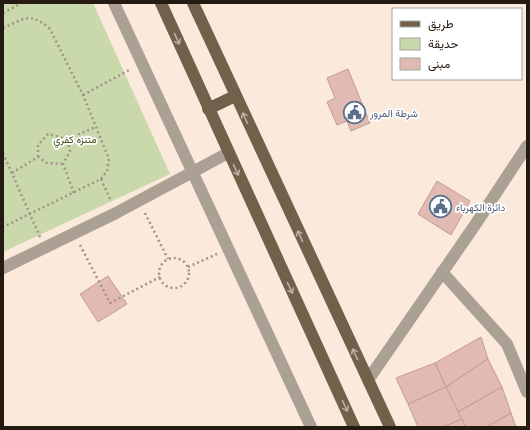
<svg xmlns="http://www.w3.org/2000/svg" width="530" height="430" font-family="Quicksand,Vazirmatn,sans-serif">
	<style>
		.park { fill: #c9d9ab }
		.building { fill: #e1bbb3; stroke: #c19c95 }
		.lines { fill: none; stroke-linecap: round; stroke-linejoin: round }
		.path { stroke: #a19387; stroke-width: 2.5; stroke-dasharray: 2 3; stroke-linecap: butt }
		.minor { stroke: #aaa094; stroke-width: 12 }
		.major { stroke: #72604b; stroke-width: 12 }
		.oneway { stroke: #b8b0a5 }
		.labels { text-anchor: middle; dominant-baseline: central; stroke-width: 3.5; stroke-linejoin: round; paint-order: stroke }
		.service-label { font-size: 10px; fill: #4e5e75; stroke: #fff; text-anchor: start }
		.park-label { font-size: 10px; fill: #3a490e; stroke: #fff }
	</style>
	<rect width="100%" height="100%" fill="#fbe9db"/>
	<polygon class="park" points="3,3 93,3 170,174 3,252"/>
	<g class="building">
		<polygon points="348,69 370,123 351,131 347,121 337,125 327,102 335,98 327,78"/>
		<polygon points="437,181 470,201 451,235 418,214"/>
		<polygon points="108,276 127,304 98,322 80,294"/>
		<polygon points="481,337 488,359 446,387 435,363"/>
		<polygon points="488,359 502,387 458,412 446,387"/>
		<polygon points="435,363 446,387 408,404 396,378"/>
		<polygon points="446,387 462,419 443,427 418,427 408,404"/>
		<polygon points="502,387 511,413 487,427 466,427 458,412"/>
		<polygon points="511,413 516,427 487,427"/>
		<polygon points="462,419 465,427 443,427"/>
	</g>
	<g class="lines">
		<g class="path">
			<polyline points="3,13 22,3"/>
			<path d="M3,28C24,19 30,11 50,29L83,95L109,159L107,171L101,179L3,227"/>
			<polyline points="83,95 131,69"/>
			<polyline points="3,153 40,237"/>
			<polyline points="38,157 38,145 48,134 67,139"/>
			<polyline points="12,173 38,157 47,163 63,164"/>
			<polyline points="101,179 111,201"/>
			<polyline points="74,193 63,164 70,151 67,139 96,127"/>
			<polyline points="145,213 168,259"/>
			<polyline points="80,245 110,303 160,277"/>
			<circle cx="174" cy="273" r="15"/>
			<polyline points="188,267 217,254"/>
		</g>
		<g class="minor">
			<polyline points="114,3 311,427"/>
			<polyline points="3,268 116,213 228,153"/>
			<polyline points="442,272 507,344 527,392"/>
			<polyline points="368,380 475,225 527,146"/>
		</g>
		<g class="major">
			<polyline points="161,3 354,427"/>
			<polyline points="193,3 390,427"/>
			<polyline points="208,109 235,96"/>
		</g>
	</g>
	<defs><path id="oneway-shaft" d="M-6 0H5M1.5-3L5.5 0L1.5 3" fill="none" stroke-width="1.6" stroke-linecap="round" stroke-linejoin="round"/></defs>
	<g class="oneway">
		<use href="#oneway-shaft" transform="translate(177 39) rotate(66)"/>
		<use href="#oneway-shaft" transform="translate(245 118) rotate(-115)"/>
		<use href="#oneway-shaft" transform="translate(236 170) rotate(65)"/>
		<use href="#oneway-shaft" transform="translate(300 236) rotate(-115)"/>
		<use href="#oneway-shaft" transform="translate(290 288) rotate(65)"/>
		<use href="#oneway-shaft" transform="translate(355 354) rotate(-115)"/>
		<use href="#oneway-shaft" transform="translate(345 406) rotate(65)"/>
	</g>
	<defs>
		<symbol id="civic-ring" viewBox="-11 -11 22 22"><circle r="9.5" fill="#fff" stroke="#5c6f8a" stroke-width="1.5"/><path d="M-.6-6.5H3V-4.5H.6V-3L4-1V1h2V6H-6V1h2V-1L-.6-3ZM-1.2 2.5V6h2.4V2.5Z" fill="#5c6f8a"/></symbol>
	</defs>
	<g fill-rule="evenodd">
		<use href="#civic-ring" x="342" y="100" width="25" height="25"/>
		<use href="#civic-ring" x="428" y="194" width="25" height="25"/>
	</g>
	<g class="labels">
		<g class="service-label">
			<text x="370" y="113">شرطة المرور</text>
			<text x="456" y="207">دائرة الكهرباء</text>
		</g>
		<g class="park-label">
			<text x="75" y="139">متنزه كفري</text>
		</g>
	</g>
	<rect width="530" height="430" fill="none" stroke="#241a11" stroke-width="8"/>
	<rect x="392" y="8" width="130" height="72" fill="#ffffff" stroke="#a7a3a0"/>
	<rect x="400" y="21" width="20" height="6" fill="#72604b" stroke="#a7a3a0"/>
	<text x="428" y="28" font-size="12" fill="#241a11">طريق</text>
	<rect x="400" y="38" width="20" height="12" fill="#c9d9ab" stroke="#a7a3a0"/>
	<text x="428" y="48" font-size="12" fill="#241a11">حديقة</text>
	<rect x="400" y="58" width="20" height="12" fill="#e1bbb3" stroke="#a7a3a0"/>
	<text x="428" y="68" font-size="12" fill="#241a11">مبنى</text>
</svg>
